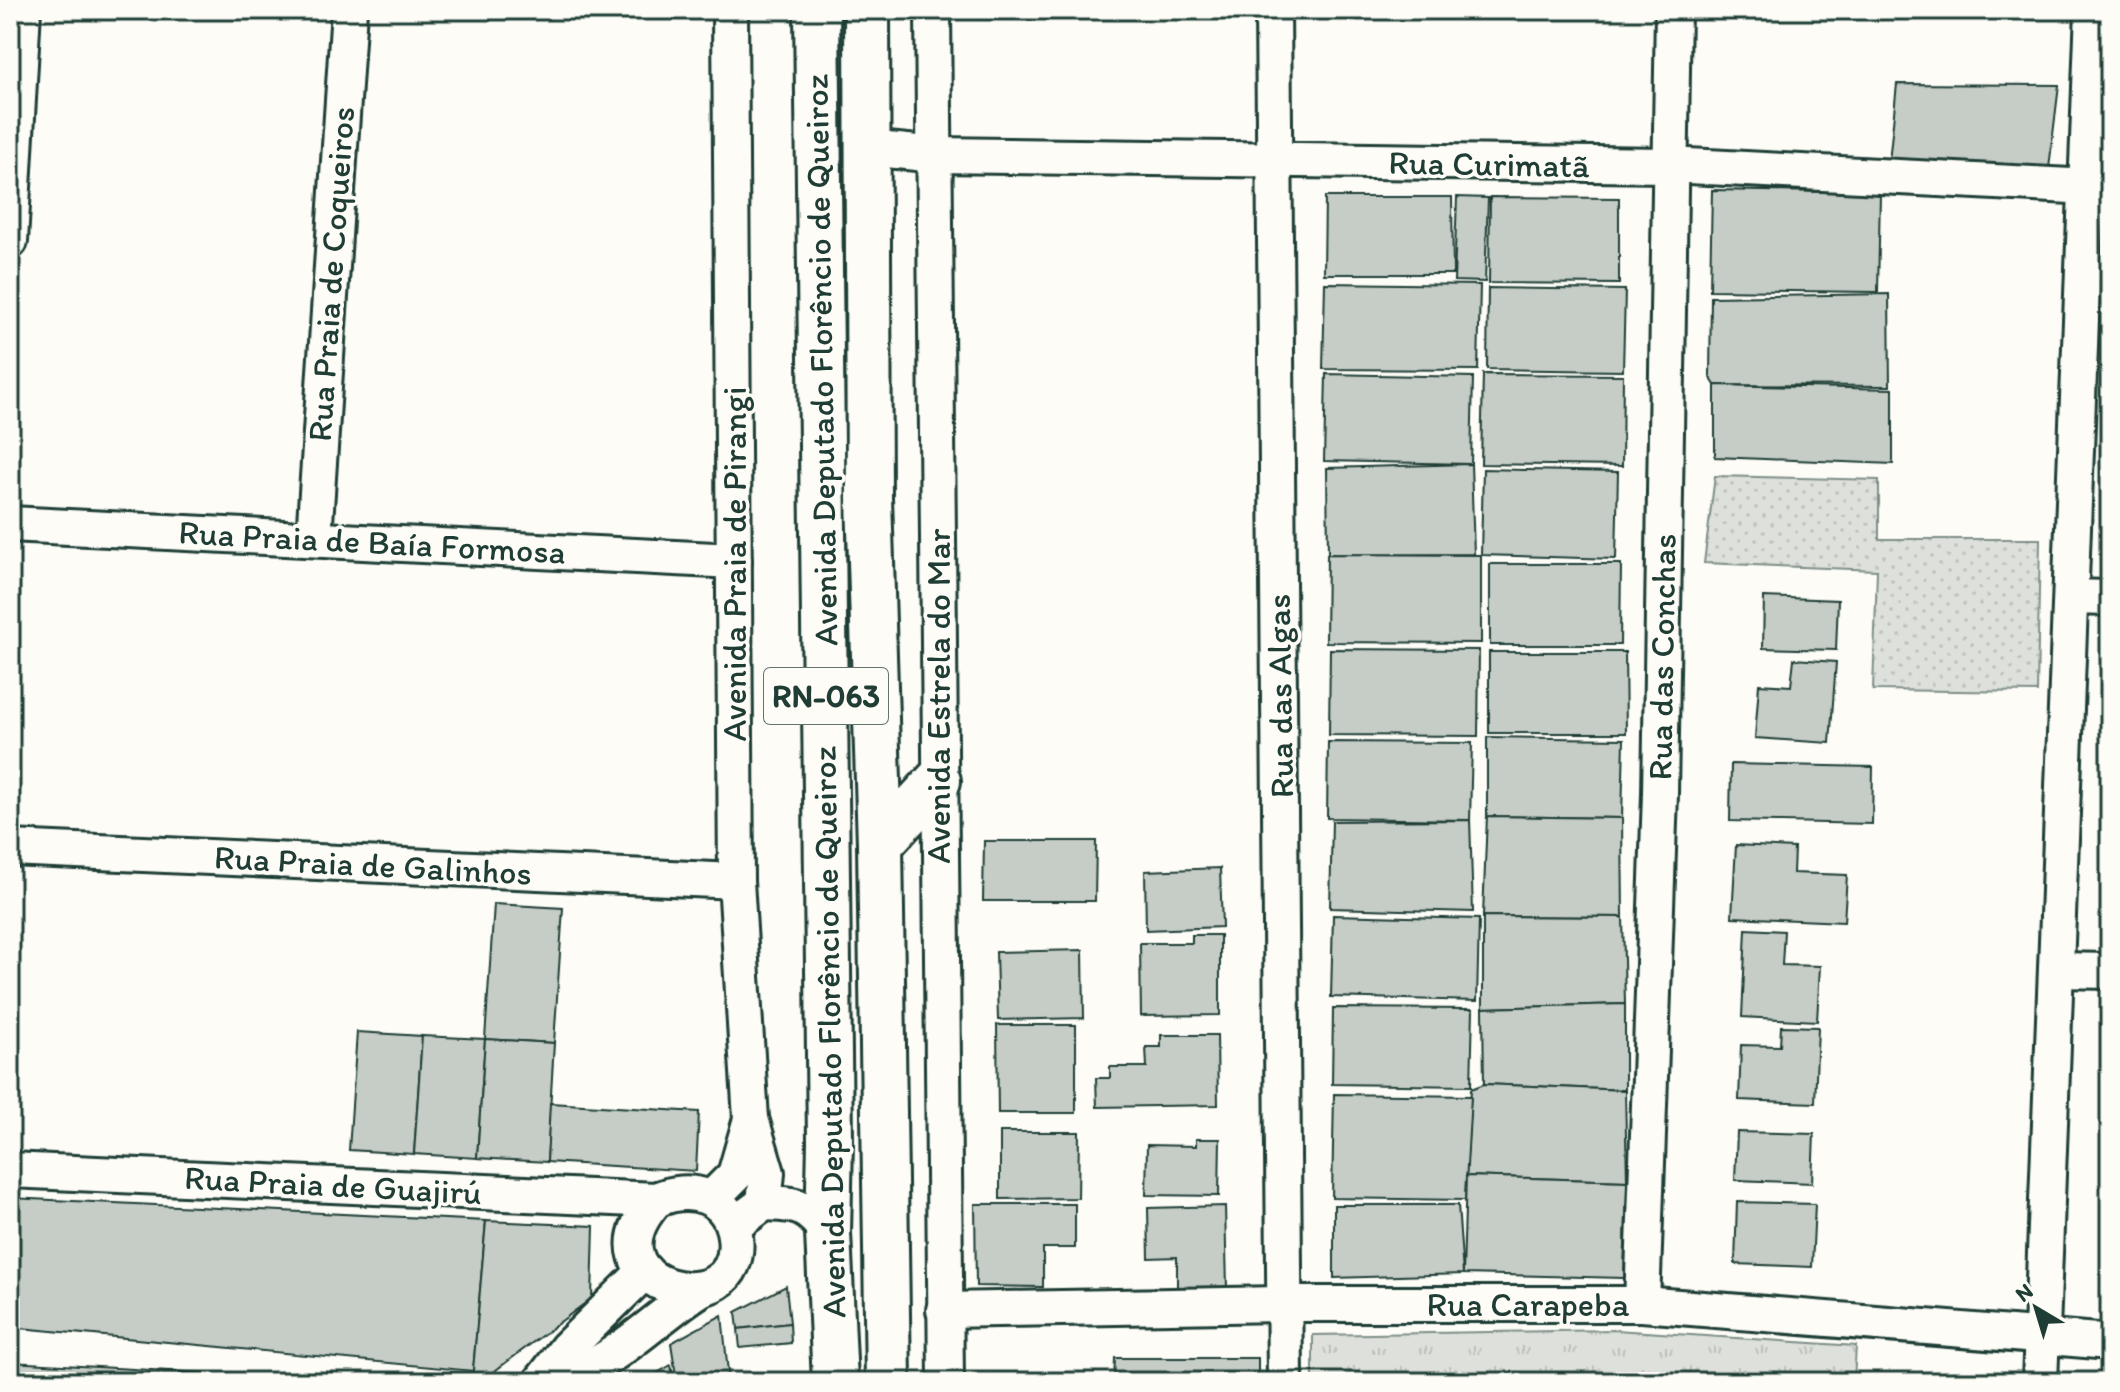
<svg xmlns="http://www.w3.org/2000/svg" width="2120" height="1392" font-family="Itim,sans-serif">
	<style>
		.grass { fill: url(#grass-dots); stroke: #7e8e88; stroke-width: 2 }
		.park { fill: url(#park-tufts); stroke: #7e8e88; stroke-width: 2 }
		.building { fill: #c6cdc7; stroke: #1f3d34; stroke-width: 2 }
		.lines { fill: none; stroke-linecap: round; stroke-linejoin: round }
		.street-casing { stroke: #1f3d34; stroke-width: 40 }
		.primary-casing { stroke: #1f3d34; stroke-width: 50 }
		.street { stroke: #fdfcf7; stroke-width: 34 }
		.primary { stroke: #fdfcf7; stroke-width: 44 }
		.labels { text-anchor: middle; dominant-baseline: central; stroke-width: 7; stroke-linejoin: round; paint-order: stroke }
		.shield { fill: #fdfcf7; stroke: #62766e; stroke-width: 2 }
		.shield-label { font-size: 32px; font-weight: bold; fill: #1f3d34 }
		.street-label { font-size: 34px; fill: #1f3d34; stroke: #fdfcf7 }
	</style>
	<defs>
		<pattern id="grass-dots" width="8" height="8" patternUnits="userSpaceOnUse" patternTransform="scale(2)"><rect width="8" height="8" fill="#dde0db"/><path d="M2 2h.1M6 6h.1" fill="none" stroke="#bdc1bd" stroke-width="1.8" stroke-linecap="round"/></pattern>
		<pattern id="park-tufts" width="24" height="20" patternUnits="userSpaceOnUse" patternTransform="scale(2)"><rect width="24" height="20" fill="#dde0db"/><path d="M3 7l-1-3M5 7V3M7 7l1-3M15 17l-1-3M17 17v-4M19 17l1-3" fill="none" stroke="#bdc1bd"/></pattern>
	</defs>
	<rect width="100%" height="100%" fill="#fdfcf7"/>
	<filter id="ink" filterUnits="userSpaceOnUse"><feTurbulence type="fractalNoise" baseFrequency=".0125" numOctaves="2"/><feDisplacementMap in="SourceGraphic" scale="16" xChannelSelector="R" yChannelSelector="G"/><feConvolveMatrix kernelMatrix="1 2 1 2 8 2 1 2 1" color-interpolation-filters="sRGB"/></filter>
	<g filter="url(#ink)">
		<polygon class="grass" points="1715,476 1879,480 1879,539 2040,539 2037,692 1873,690 1877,570 1704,563"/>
		<polygon class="park" points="1615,1330 1856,1346 1854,1382 1313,1382 1313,1335"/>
		<g class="building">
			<polygon points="975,10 1085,10 1085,19 976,19"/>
			<polygon points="1897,84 2059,85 2049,168 1889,162"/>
			<polygon points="1712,190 1880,193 1878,292 1710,290"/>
			<polygon points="1325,197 1452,197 1453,274 1324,274"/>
			<polygon points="1457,197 1488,198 1485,282 1454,281"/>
			<polygon points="1490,197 1619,198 1619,284 1489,283"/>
			<polygon points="1325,283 1480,285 1478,370 1323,369"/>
			<polygon points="1488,288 1625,290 1623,371 1487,369"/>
			<polygon points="1889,294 1890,386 1715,385 1710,377 1711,297"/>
			<polygon points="1326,374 1473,377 1471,464 1324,461"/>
			<polygon points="1483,374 1623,375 1622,466 1481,464"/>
			<polygon points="1715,385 1893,389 1893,464 1715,457"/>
			<polygon points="1471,464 1474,554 1328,555 1327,468"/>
			<polygon points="1483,469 1618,472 1616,559 1481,555"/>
			<polygon points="1327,554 1481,555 1481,643 1326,642"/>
			<polygon points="1490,564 1621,564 1620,645 1490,645"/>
			<polygon points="1764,597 1838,600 1836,650 1763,648"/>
			<polygon points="1330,649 1479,650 1478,736 1329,735"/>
			<polygon points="1489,652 1625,652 1626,733 1489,733"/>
			<polygon points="1794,659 1836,662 1830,743 1755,738 1759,684 1791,686"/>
			<polygon points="1487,737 1624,739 1622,818 1487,816"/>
			<polygon points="1328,742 1472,743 1470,820 1327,818"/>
			<polygon points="1731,764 1873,767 1872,824 1730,821"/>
			<polygon points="1487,816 1622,818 1623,917 1483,916"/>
			<polygon points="1470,820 1473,912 1330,908 1332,821"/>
			<polygon points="984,841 1096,841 1095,901 983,901"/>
			<polygon points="1736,845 1794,848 1793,873 1847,875 1844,922 1732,917"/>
			<polygon points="1220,868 1222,927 1146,930 1145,871"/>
			<polygon points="494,904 563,908 554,1043 485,1039"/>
			<polygon points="1333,915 1479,919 1477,1001 1331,997"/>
			<polygon points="1483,916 1623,917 1625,1004 1483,1008"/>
			<polygon points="1746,929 1784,931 1782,965 1820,966 1817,1021 1742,1017"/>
			<polygon points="1192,935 1220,935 1220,1015 1141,1016 1140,943 1192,943"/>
			<polygon points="1083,950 1084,1018 998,1020 996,952"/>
			<polygon points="1625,1004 1625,1090 1484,1084 1483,1008"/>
			<polygon points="1333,1008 1473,1009 1471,1086 1332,1084"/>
			<polygon points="997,1025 1076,1025 1076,1113 998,1113"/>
			<polygon points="1781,1026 1818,1027 1815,1103 1739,1100 1741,1045 1780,1046"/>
			<polygon points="357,1032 422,1036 414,1154 349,1150"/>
			<polygon points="1161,1035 1217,1035 1218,1105 1097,1107 1096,1078 1110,1078 1110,1067 1147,1067 1146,1047 1161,1047"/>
			<polygon points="422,1036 485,1039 477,1158 414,1154"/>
			<polygon points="485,1039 554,1043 547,1162 477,1158"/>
			<polygon points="1484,1084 1625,1090 1627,1181 1466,1176 1471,1089"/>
			<polygon points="1334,1094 1471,1096 1465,1200 1332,1198"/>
			<polygon points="550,1103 699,1112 696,1171 547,1162"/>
			<polygon points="1000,1132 1079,1132 1078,1198 1000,1199"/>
			<polygon points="1737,1132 1814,1134 1812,1183 1735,1180"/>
			<polygon points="1196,1139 1220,1139 1219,1196 1146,1195 1147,1145 1196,1146"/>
			<polygon points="1466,1176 1627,1181 1624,1278 1463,1274"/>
			<polygon points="10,1198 486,1221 473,1371 10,1327"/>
			<polygon points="1737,1202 1815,1204 1812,1267 1735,1264"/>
			<polygon points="975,1204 1075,1204 1075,1248 1043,1248 1043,1287 976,1286"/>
			<polygon points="1334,1205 1458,1205 1463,1274 1334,1278"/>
			<polygon points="1225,1206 1227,1288 1177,1289 1177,1257 1149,1258 1148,1208"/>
			<polygon points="486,1221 594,1226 592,1298 480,1382 472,1382"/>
			<polygon points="786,1286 790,1323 738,1329 736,1312"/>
			<polygon points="722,1315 729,1382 677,1382 671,1343"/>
			<polygon points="790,1323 791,1343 740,1348 738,1329"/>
			<polygon points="1115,1358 1258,1358 1258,1382 1114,1382"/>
			<polygon points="10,1362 203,1373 202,1382 10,1382"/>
			<polygon points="671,1365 674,1382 642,1382"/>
			<polygon points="998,1374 1081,1375 1081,1382 998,1382"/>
		</g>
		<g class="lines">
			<defs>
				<g id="street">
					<polyline points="730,10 736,881 751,1119 767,1173 764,1203 733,1226"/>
					<polyline points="933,10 946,1382"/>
					<polyline points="1273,10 1285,1382"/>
					<polyline points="867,148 937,155 1669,165 2110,188"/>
					<polyline points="10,241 23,10"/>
					<polyline points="10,524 734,561"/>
					<polyline points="314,538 349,10"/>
					<polyline points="2071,597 2110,598"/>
					<polyline points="10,848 736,881"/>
					<polyline points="2058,970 2110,971"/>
					<path d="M10,1170L656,1200C689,1185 729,1194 735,1236C747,1329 576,1289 656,1200"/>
					<polyline points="712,1198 735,1175 751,1119"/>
					<path d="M764,1203C798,1204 807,1205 828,1233"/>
					<polyline points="1642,1304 1660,794 1673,10"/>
					<polyline points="944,1310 1285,1304 1642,1304 2110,1342"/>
					<path d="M542,1381C606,1375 647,1323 699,1290"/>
					<polyline points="541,1382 567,1348 645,1271"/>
					<polyline points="2040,1382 2093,10"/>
				</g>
				<g id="primary">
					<polyline points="817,10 830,1141 828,1233 835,1382"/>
					<polyline points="867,10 869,498 880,844 888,1382"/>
					<polyline points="880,844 938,781"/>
				</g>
			</defs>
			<use href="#street" class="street-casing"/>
			<use href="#primary" class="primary-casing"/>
			<use href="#street" class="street"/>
			<use href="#primary" class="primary"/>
		</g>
	</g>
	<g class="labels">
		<rect class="shield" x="764" y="668" width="124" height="56" rx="6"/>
		<g class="shield-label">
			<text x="826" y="696">RN-063</text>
		</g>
		<g class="street-label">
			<text transform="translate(1489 164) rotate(1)">Rua Curimatã</text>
			<text transform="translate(331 274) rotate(-86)">Rua Praia de Coqueiros</text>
			<text transform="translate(821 360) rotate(-91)">Avenida Deputado Florêncio de Queiroz</text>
			<text transform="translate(372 542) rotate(3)">Rua Praia de Baía Formosa</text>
			<text transform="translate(734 564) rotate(-90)">Avenida Praia de Pirangi</text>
			<text transform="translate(1662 657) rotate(-89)">Rua das Conchas</text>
			<text transform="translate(938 696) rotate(-90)">Avenida Estrela do Mar</text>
			<text transform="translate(1280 696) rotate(-91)">Rua das Algas</text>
			<text transform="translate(373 865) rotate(3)">Rua Praia de Galinhos</text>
			<text transform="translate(829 1032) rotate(-91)">Avenida Deputado Florêncio de Queiroz</text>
			<text transform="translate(333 1185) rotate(3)">Rua Praia de Guajirú</text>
			<text x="1528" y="1304">Rua Carapeba</text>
		</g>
	</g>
	<rect width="2120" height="1392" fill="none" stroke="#fdfcf7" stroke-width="40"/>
	<rect x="20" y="20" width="2080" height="1352" fill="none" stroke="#1f3d34" stroke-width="3" filter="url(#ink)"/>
	<g transform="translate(2036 1308) rotate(322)" stroke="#fdfcf7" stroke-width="6" paint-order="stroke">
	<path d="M0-6L14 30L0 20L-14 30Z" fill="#1f3d34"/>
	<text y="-12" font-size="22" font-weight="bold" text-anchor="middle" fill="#1f3d34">N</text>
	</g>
</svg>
